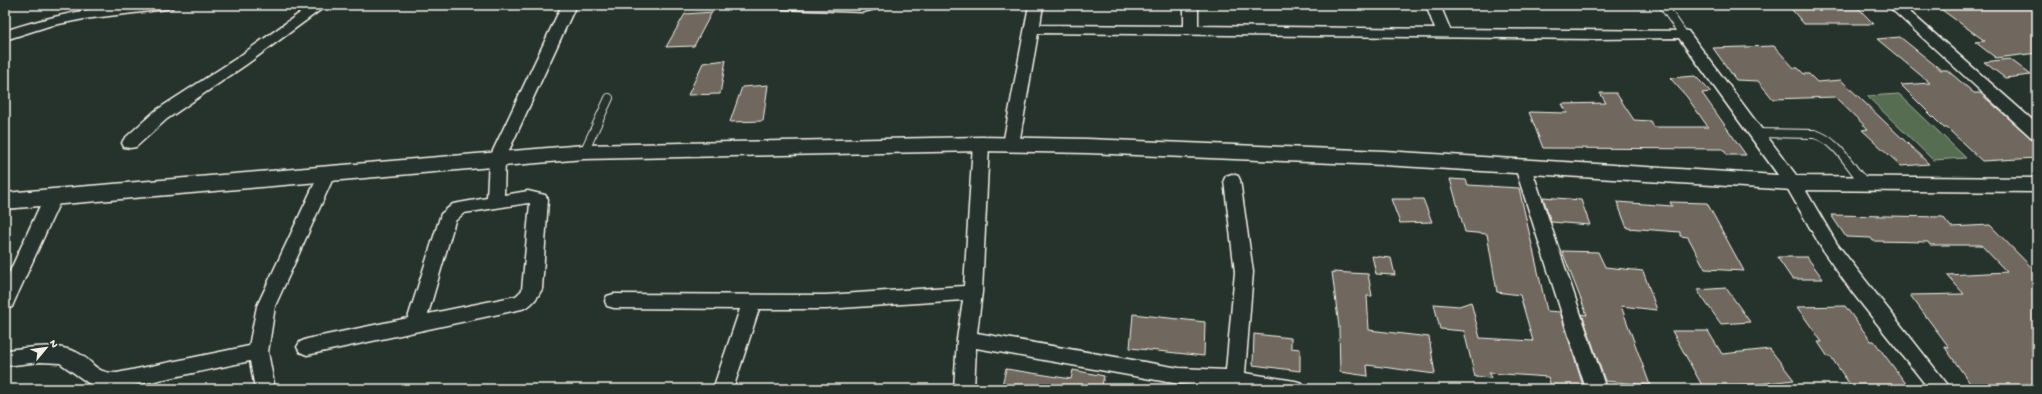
<svg xmlns="http://www.w3.org/2000/svg" width="2042" height="394" font-family="'Gochi Hand',sans-serif">
	<style>
		.green { fill: #566d51; stroke: #a5af9c }
		.building { fill: #70685f; stroke: #f4f1e8 }
		.lines { fill: none; stroke-linecap: round; stroke-linejoin: round }
		.lane-far1-casing { stroke: #f4f1e8; stroke-width: 10 }
		.lane-casing { stroke: #f4f1e8; stroke-width: 12 }
		.street-casing { stroke: #f4f1e8; stroke-width: 3 }
		.secondary-casing { stroke: #f4f1e8; stroke-width: 3 }
		.lane-far1 { stroke: #26332d; stroke-width: 8 }
		.lane { stroke: #26332d; stroke-width: 10 }
		.street { fill: #26332d; fill-rule: evenodd }
		.secondary { fill: #26332d; fill-rule: evenodd }
	</style>
	<rect width="100%" height="100%" fill="#26332d"/>
	<filter id="ink" filterUnits="userSpaceOnUse"><feTurbulence type="fractalNoise" baseFrequency=".025" numOctaves="2"/><feDisplacementMap in="SourceGraphic" scale="8" xChannelSelector="R" yChannelSelector="G"/><feConvolveMatrix kernelMatrix="1 2 1 2 8 2 1 2 1" color-interpolation-filters="sRGB"/></filter>
	<g filter="url(#ink)">
		<polygon class="green" points="1899,94 1966,158 1933,160 1867,96"/>
		<g class="building">
			<polygon points="1788,5 1855,5 1874,24 1804,24"/>
			<polygon points="1935,5 2037,5 2037,53 1996,58 1975,42 1985,41"/>
			<polygon points="712,12 694,46 666,47 685,14"/>
			<polygon points="1900,37 1941,70 1947,70 1974,93 1980,93 2032,139 2037,143 2037,158 1982,161 1947,128 1944,128 1901,85 1930,83 1877,39"/>
			<polygon points="1774,46 1794,68 1798,68 1804,74 1809,74 1817,82 1841,80 1929,164 1901,166 1862,130 1868,129 1835,97 1773,99 1758,81 1736,80 1713,48"/>
			<polygon points="2010,59 2031,75 2005,78 1984,62"/>
			<polygon points="726,60 720,94 688,95 703,63"/>
			<polygon points="1695,76 1711,92 1702,93 1746,155 1727,155 1723,149 1543,148 1529,112 1567,113 1562,104 1606,103 1600,93 1616,93 1634,120 1650,121 1654,127 1708,127 1687,97 1670,78"/>
			<polygon points="768,85 763,121 730,122 742,87"/>
			<polygon points="1450,179 1466,180 1468,185 1519,188 1547,311 1560,312 1584,389 1552,389 1548,377 1489,373 1491,378 1475,377 1464,331 1440,329 1434,304 1459,306 1471,302 1480,338 1533,341 1520,295 1497,292 1487,234 1465,232"/>
			<polygon points="1543,197 1581,200 1590,225 1551,222"/>
			<polygon points="1391,199 1423,199 1432,222 1400,223"/>
			<polygon points="1617,202 1672,206 1670,202 1707,203 1744,271 1705,269 1688,237 1680,236 1680,232 1627,228"/>
			<polygon points="1831,215 1943,217 1951,227 1990,225 2037,273 2037,389 1974,389 1944,346 1949,347 1910,295 1964,294 1947,275 2007,272 1981,245 1930,245 1928,242 1873,241 1871,238 1846,237"/>
			<polygon points="1562,251 1598,252 1605,267 1643,271 1657,310 1621,306 1650,385 1605,381 1582,314 1587,315"/>
			<polygon points="1372,256 1391,258 1395,275 1376,274"/>
			<polygon points="1777,257 1807,257 1823,279 1792,279"/>
			<polygon points="1332,272 1368,274 1372,296 1367,296 1369,330 1429,337 1435,374 1367,365 1368,376 1340,372 1339,327"/>
			<polygon points="1726,288 1750,322 1721,324 1697,290"/>
			<polygon points="1845,306 1871,341 1874,341 1910,389 1853,389 1831,357 1828,357 1818,342 1822,342 1797,307"/>
			<polygon points="1133,314 1205,322 1204,356 1130,348"/>
			<polygon points="1672,331 1708,331 1722,354 1770,349 1794,380 1741,386 1742,389 1704,389"/>
			<polygon points="1254,334 1291,338 1291,348 1300,349 1300,371 1253,365"/>
			<polygon points="1006,369 1071,379 1073,370 1104,376 1101,389 1001,389"/>
		</g>
		<g class="lines">
			<defs>
				<g id="lane-far1">
					<polyline points="1663,5 1683,34"/>
					<path d="M1755,133L1814,134C1835,139 1848,163 1861,179"/>
					<polyline points="584,152 609,98"/>
				</g>
				<polyline id="lane" points="1860,178 1865,184"/>
				<g id="street">
					<path d="M121,5H174L172,8L167,9L84,19L49,26L5,40V31C43,18 82,10 121,5Z"/>
					<polygon points="311,5 327,5 247,64 167,119 136,147 130,148 124,147 122,143 124,139 155,111 237,58"/>
					<path d="M562,5H576L505,159L504,195L528,191L545,195L548,199L542,289C537,298 532,306 522,309L307,355L300,352L297,347L300,342L307,339L408,318L441,214L453,204L487,198L489,159ZM528,203H530L522,290L516,296L428,314L455,221L464,213Z"/>
					<polygon points="776,5 881,5 879,8 863,12 783,9 778,8"/>
					<polygon points="1029,5 1043,5 1040,25 1184,26 1184,5 1198,5 1198,26 1435,29 1426,5 1440,5 1450,29 1688,31 1799,179 1837,244 1951,389 1929,389 1852,292 1825,254 1786,186 1679,38 1597,39 1038,33 1019,144 1017,148 1011,149 1005,148 1003,144"/>
					<polygon points="1887,5 1902,5 2037,124 2037,138 2031,137"/>
					<polygon points="981,139 987,140 989,144 982,292 977,333 1179,368 1226,370 1235,272 1224,180 1226,176 1232,174 1238,176 1240,180 1253,272 1245,373 1295,381 1302,383 1305,389 1246,389 1179,384 976,348 974,389 954,389 957,339 963,300 826,309 759,309 733,389 713,389 740,309 614,308 607,306 605,301 607,296 614,294 826,295 964,286 973,144 975,140"/>
					<polygon points="1523,161 1529,163 1531,167 1606,389 1586,389 1515,167 1517,163"/>
					<path d="M327,168L333,170L335,174L275,306L268,352L275,389H255L250,361L117,389H106L91,385L60,363L40,362L5,366V350C29,348 53,342 76,352C95,361 92,373 117,373L249,346L257,306L319,174L321,170Z"/>
					<polygon points="53,191 59,193 62,197 14,302 12,307 5,309 5,282 44,197 47,193"/>
				</g>
				<polygon id="secondary" points="981,137 1087,139 1384,151 1793,176 2037,178 2037,192 1793,190 1384,165 1087,153 981,151 584,159 5,209 5,193 584,145"/>
			</defs>
			<use href="#lane-far1" class="lane-far1-casing"/>
			<use href="#lane" class="lane-casing"/>
			<use href="#street" class="street-casing"/>
			<use href="#secondary" class="secondary-casing"/>
			<use href="#lane-far1" class="lane-far1"/>
			<use href="#lane" class="lane"/>
			<use href="#street" class="street"/>
			<use href="#secondary" class="secondary"/>
		</g>
	</g>
	<rect width="2042" height="394" fill="none" stroke="#26332d" stroke-width="20"/>
	<rect x="10" y="10" width="2022" height="374" fill="none" stroke="#f4f1e8" stroke-width="1.5" filter="url(#ink)"/>
	<g transform="translate(46 348) rotate(61)" stroke="#26332d" stroke-width="3" paint-order="stroke">
	<path d="M0-3L7 15L0 10L-7 15Z" fill="#f4f1e8"/>
	<text y="-6" font-size="11" font-weight="bold" text-anchor="middle" fill="#f4f1e8">N</text>
	</g>
</svg>
